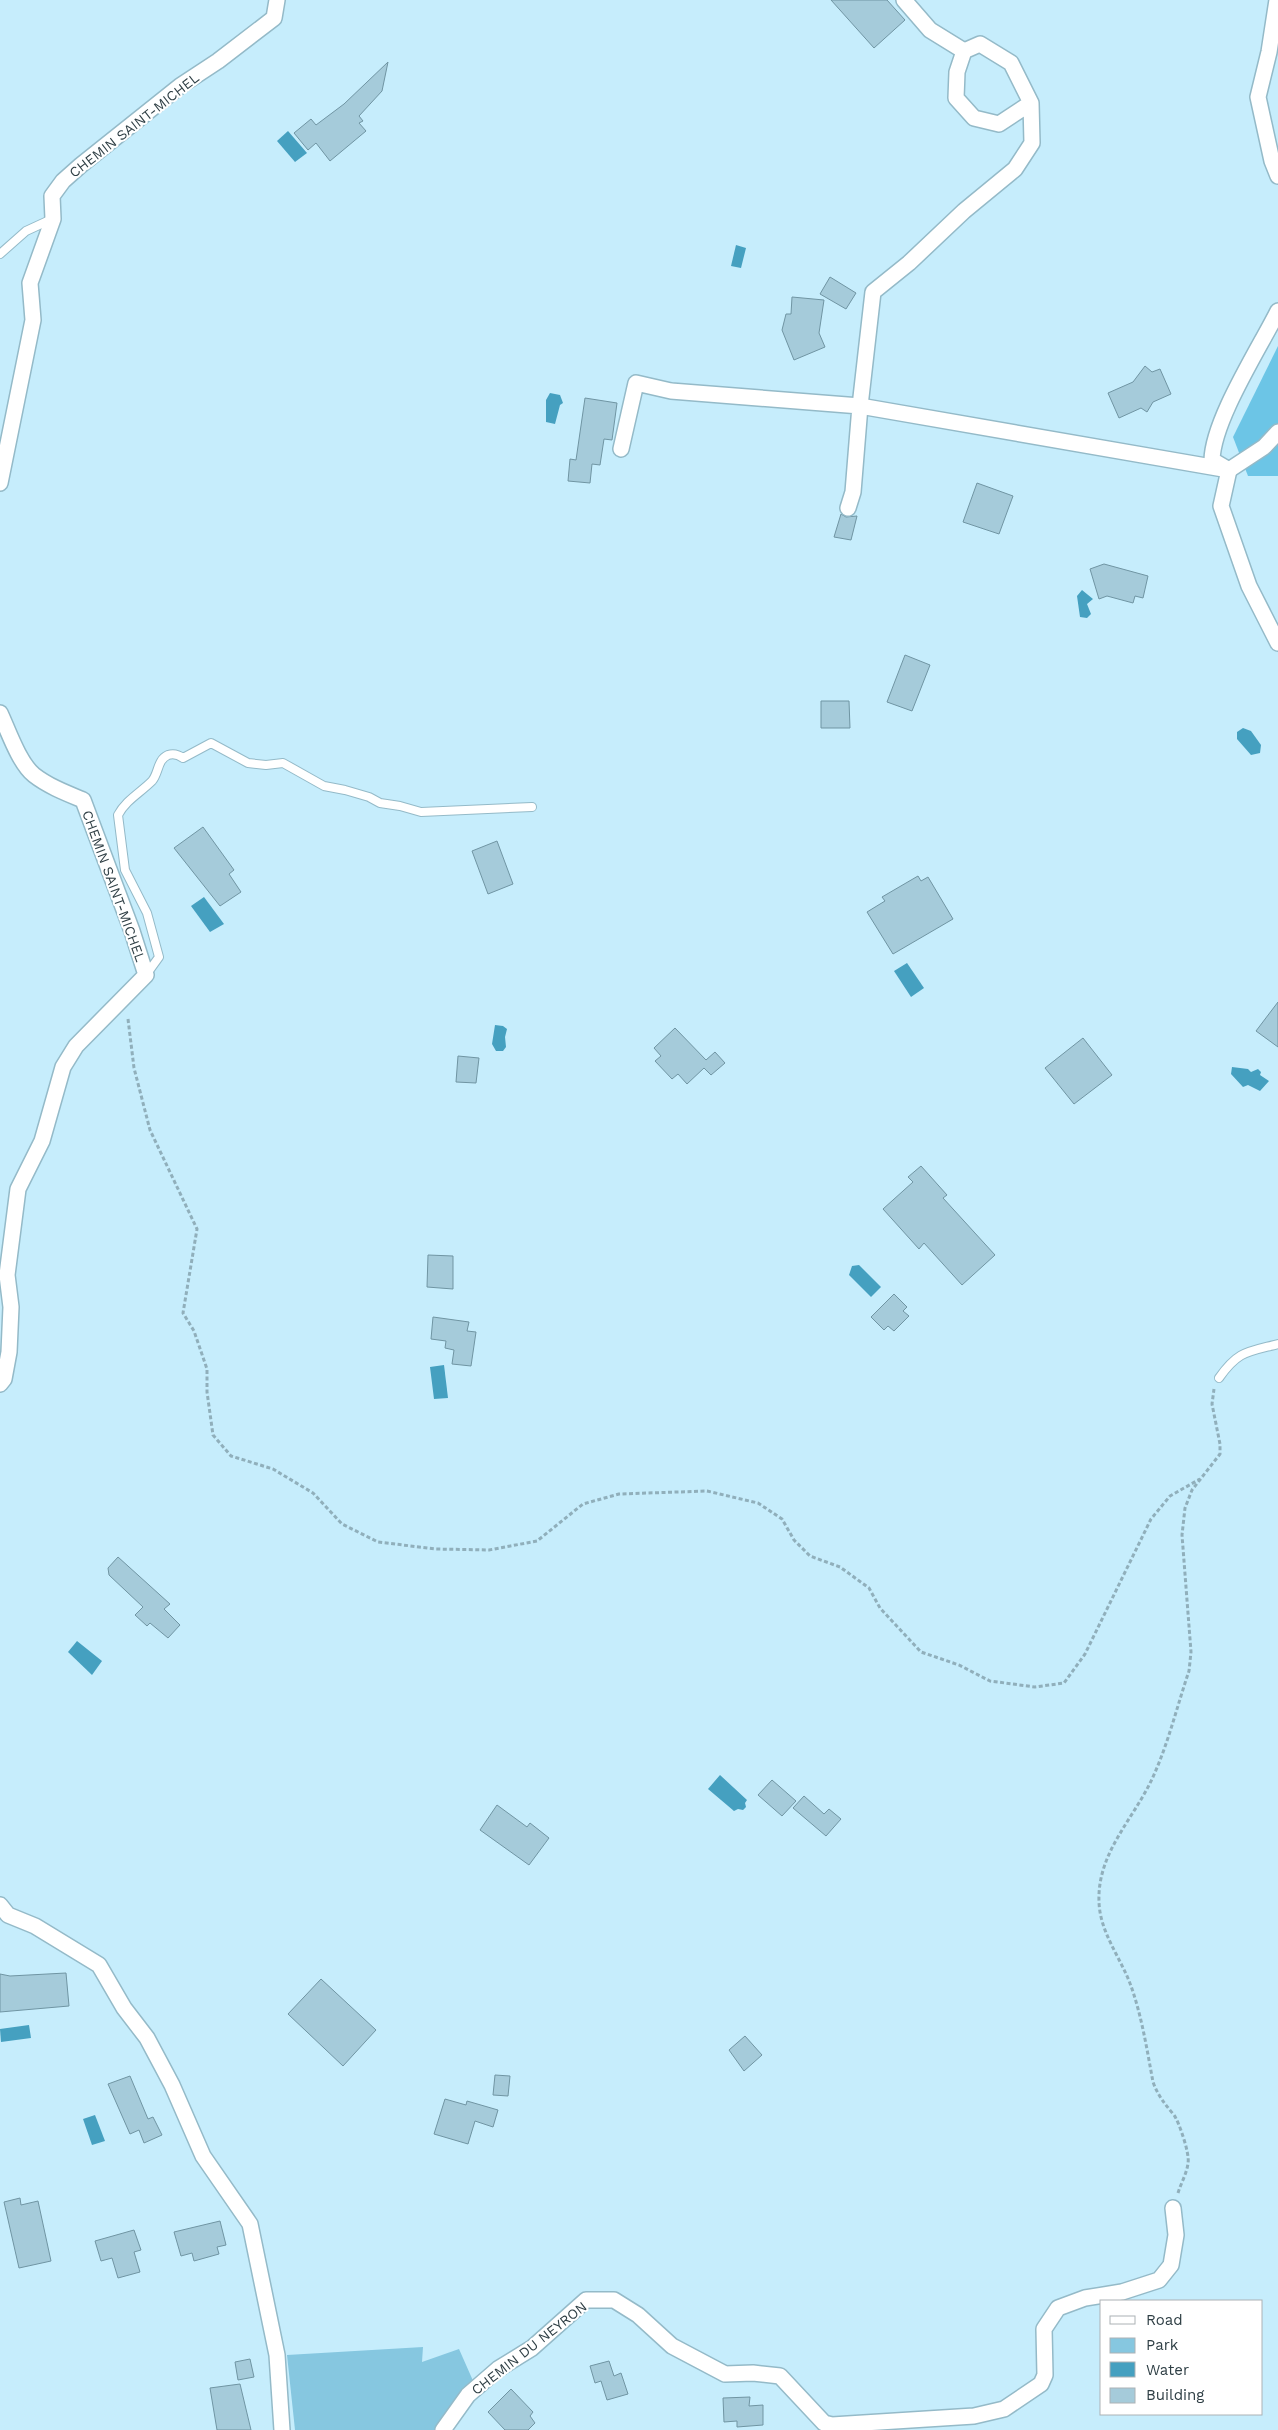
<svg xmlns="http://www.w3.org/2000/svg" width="1278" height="2430" font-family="'Work Sans',sans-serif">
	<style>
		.green { fill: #86c7e0 }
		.forest { fill: #6cc5e6 }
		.water { fill: #45a0c0 }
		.building { fill: #a5cbda; stroke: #7095a3 }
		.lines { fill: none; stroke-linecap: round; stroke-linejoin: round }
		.lane-casing { stroke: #94bac8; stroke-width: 10 }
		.street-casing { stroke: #94bac8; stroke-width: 18 }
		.path { stroke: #90afbb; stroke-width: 3; stroke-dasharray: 4 2.5; stroke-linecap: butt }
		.lane { stroke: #fff; stroke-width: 8 }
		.street { stroke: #fff; stroke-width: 15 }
		.labels { text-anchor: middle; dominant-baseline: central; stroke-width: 4; stroke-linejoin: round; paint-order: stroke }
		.street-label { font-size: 14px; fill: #2f3f45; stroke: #fff }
	</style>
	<rect width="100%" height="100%" fill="#c6edfc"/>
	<polygon class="green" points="423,2347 422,2362 459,2349 474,2383 434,2430 295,2430 287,2355"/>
	<polygon class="forest" points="1278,346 1278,476 1248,476 1233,437"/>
	<g class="water">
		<polygon points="288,131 307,153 295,162 277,141"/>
		<polygon points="736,245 746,248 741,268 731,266"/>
		<polygon points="550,393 560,395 563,403 560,405 555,424 546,422 546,400"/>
		<polygon points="1082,590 1093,599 1087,604 1091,614 1087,618 1080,617 1077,596"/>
		<polygon points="1243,728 1251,731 1261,745 1260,753 1251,755 1237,739 1237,732"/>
		<polygon points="204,897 224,924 210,932 191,906"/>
		<polygon points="907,963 924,988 911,997 894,971"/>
		<polygon points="495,1025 503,1026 507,1029 505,1037 506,1047 503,1051 496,1051 492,1044"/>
		<polygon points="1232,1067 1248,1069 1251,1072 1258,1069 1261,1072 1260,1075 1269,1081 1260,1091 1248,1085 1243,1087 1231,1074"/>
		<polygon points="859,1265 881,1287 871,1297 849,1275 852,1266"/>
		<polygon points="444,1365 448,1398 434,1399 430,1367"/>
		<polygon points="77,1641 102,1661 92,1675 68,1652"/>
		<polygon points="720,1775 747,1800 745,1803 746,1807 743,1810 738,1809 734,1811 708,1789"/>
		<polygon points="29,2025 31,2038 1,2042 0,2029"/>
		<polygon points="95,2115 105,2141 92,2145 83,2119"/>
	</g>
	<g class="building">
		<polygon points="831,0 887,0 905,20 874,48"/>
		<polygon points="388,62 382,91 359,116 363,121 359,123 366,131 330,161 316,143 308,150 294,133 311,119 316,125 344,104"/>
		<polygon points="830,277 856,293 846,309 820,294"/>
		<polygon points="792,297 824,300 819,333 825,347 794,360 782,330 786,314 791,314"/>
		<polygon points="1145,366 1152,372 1160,369 1171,394 1153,402 1147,412 1141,408 1119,418 1108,393 1133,382"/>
		<polygon points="585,398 617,403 612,440 604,439 600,465 592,464 590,483 568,481 570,459 576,460"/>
		<polygon points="977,483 1013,496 999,534 963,522"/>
		<polygon points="841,514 846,517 857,516 851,540 834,537"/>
		<polygon points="1104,564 1148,576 1143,598 1135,596 1133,603 1107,596 1099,599 1090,569"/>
		<polygon points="905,655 930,665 912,711 887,702"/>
		<polygon points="821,701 849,701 850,728 821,728"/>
		<polygon points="203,827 234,870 229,874 241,892 220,906 174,848"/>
		<polygon points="497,841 513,884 488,894 472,851"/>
		<polygon points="918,876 921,881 928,877 953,919 893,954 867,912 885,901 882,897"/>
		<polygon points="1278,1002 1278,1047 1256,1031"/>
		<polygon points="675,1028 706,1060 715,1052 725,1063 711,1075 704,1068 687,1084 678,1074 672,1079 655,1061 661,1056 654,1048"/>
		<polygon points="1083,1038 1112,1075 1074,1104 1045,1068"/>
		<polygon points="458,1056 479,1058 476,1083 456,1082"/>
		<polygon points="921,1166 947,1195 943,1198 995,1255 962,1285 924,1243 919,1249 883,1209 913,1182 908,1177"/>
		<polygon points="428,1255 453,1256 453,1289 427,1287"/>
		<polygon points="894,1294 907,1307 903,1311 909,1316 894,1331 888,1326 884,1330 871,1317"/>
		<polygon points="433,1317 469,1322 467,1331 476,1332 471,1366 452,1364 454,1350 445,1348 446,1341 431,1339"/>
		<polygon points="118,1557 170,1604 164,1609 180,1625 168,1638 150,1623 147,1626 135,1615 143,1607 109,1575 108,1568"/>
		<polygon points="772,1780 796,1801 782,1816 758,1795"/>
		<polygon points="804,1796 824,1814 829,1809 841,1819 826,1836 793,1808"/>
		<polygon points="497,1805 527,1827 530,1823 549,1838 529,1865 480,1830"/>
		<polygon points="66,1973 69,2006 0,2012 0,1974 10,1976"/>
		<polygon points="321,1979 376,2030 343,2066 288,2014"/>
		<polygon points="745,2036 762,2055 744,2071 729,2050"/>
		<polygon points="495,2075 510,2076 508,2096 493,2095"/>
		<polygon points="130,2076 148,2119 153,2117 162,2135 144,2143 139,2130 130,2134 108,2084"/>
		<polygon points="445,2099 466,2105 467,2101 498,2110 493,2127 475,2121 468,2144 434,2134"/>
		<polygon points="20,2198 21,2205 38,2201 51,2261 19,2268 4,2202"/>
		<polygon points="220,2221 226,2245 217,2247 219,2254 194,2261 192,2253 181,2256 174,2232"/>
		<polygon points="134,2230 141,2250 134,2252 140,2272 118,2278 112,2258 101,2261 95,2241"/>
		<polygon points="250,2359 254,2377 238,2380 235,2362"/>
		<polygon points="609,2361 614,2376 621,2373 628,2394 607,2400 601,2381 595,2383 590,2366"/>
		<polygon points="240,2384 251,2430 217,2430 210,2388"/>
		<polygon points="511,2389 533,2412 530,2416 535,2423 528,2430 505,2430 488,2412"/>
		<polygon points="750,2397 749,2406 763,2405 763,2425 737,2427 737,2421 724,2422 723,2398"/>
	</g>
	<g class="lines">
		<defs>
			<g id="lane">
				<polyline points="0,254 26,231 52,219"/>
				<path d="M146,975L159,957L147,913L125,870L118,815C126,800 140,793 152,781C159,773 157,760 168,755C174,753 179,755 183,758L211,743L248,763L266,765L283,763L324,786L345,790L369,797L380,803L400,806L421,812L532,807"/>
				<path d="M1219,1378C1238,1351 1247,1352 1278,1344"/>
			</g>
			<g id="street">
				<polyline points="904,0 930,30 964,51"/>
				<polyline points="1277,0 1269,52 1258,97 1272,161 1278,176"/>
				<polyline points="1031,103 999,124 974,118 956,98 957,72 964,51 980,44 1011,63 1031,103 1032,143 1015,169 964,211 909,263 873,292 860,406 1229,470 1264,447 1278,432"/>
				<path d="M1278,311C1259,349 1213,420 1212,460L1229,470L1221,506L1249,586L1278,643"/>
				<polyline points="621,449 636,383 671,391 860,406 853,492 848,508"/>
				<polyline points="0,483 33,320 30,283 53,219 52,196 63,181 81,165 180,86 218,61 274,18 277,0"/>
				<path d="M0,713C8,730 19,763 34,775C48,786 66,793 83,800L132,931L146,975L76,1046L63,1067L42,1141L18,1189L7,1275L11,1307L9,1352L4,1379L0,1384"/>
				<polyline points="0,1905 8,1915 35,1926 99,1965 124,2008 147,2038 172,2085 203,2156 250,2224 277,2355 282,2430"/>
				<polyline points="443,2430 468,2395 498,2369 532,2348 586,2300 614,2300 638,2315 672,2346 725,2374 753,2373 780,2376 824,2423 832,2425 974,2416 1004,2409 1041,2384 1045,2375 1044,2329 1058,2308 1085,2298 1122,2292 1159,2280 1171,2265 1176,2235 1173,2208"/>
			</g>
		</defs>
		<use href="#lane" class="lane-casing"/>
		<use href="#street" class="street-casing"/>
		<g class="path">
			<polyline points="128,1019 134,1068 150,1130 197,1229 183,1313 194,1331 207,1369 207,1392 213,1435 231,1456 273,1469 313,1493 342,1524 378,1542 436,1549 489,1550 537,1541 583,1504 619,1494 707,1491 758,1503 782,1519 794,1540 810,1556 840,1567 869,1588 880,1608 921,1652 959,1665 990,1681 1035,1687 1064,1683 1085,1654 1151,1519 1170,1496 1200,1479"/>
			<path d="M1178,2193C1181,2183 1187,2173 1188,2163C1190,2154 1179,2122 1174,2115C1165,2104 1158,2096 1153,2082C1147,2050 1142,2017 1131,1986C1121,1958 1100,1933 1099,1902C1097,1853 1133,1820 1152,1779C1168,1745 1177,1706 1189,1671L1191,1652L1182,1535L1185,1508L1192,1490L1220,1454V1444L1212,1404L1214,1389"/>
		</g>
		<use href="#lane" class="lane"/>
		<use href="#street" class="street"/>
	</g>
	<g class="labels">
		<g class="street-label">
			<text transform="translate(134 125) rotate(-38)">CHEMIN SAINT-MICHEL</text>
			<text transform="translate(114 886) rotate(70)">CHEMIN SAINT-MICHEL</text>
			<text transform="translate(529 2348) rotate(-38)">CHEMIN DU NEYRON</text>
		</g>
	</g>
	<rect x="1100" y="2300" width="162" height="115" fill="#ffffff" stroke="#acb2b5"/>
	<rect x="1110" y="2316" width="25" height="8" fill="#ffffff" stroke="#acb2b5"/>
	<text x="1146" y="2325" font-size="15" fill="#2f3f45">Road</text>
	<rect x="1110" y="2338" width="25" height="15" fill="#86c7e0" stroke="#acb2b5"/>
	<text x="1146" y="2350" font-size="15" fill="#2f3f45">Park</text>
	<rect x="1110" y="2362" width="25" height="15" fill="#45a0c0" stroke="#acb2b5"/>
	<text x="1146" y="2375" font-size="15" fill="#2f3f45">Water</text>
	<rect x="1110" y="2388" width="25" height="15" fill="#a5cbda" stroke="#acb2b5"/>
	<text x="1146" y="2400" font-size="15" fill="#2f3f45">Building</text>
</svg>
